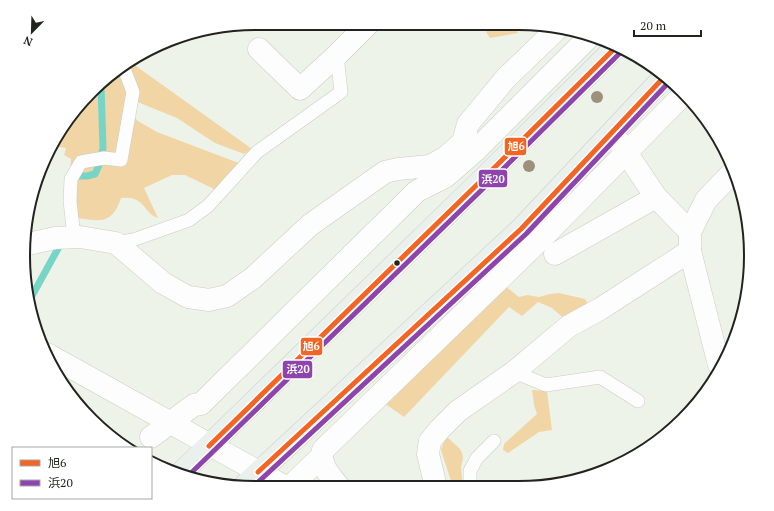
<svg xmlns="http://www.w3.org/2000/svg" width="774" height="511" font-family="'PT Serif','Noto Sans JP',serif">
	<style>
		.green { fill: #f1d5a5 }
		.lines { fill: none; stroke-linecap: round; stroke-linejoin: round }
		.stream { stroke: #76d5c7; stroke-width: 7 }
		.lane-casing { stroke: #c9cdc5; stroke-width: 14 }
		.street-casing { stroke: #c9cdc5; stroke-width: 23 }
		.secondary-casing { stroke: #c9cdc5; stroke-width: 23 }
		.primary-casing { stroke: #cccfca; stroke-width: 23 }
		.lane { stroke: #fcfdfc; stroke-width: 13 }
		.street { stroke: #fcfdfc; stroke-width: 22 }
		.secondary { stroke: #fcfdfc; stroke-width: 22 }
		.primary { stroke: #eaf0ec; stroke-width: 22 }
		.bus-1-casing { stroke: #fff; stroke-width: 8 }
		.bus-2-casing { stroke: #fff; stroke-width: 8 }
		.bus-1 { stroke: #f26522; stroke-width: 5 }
		.bus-2 { stroke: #8e44ad; stroke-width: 5 }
		.tree { fill: #9c917a }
		.bus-dot { fill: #21241e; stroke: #fff; stroke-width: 1.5 }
		.rim { fill: none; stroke: #21241e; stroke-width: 2 }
		.line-badge { stroke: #fff; stroke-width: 1.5 }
		.badge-label { font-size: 11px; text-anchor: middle; font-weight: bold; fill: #fff }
	</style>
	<rect width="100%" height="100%" fill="#eef3e9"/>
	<g class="green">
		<polygon points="488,25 515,25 518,33 490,38 486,32"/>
		<path d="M129,61L252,149L244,154L215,143L177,118L125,97L126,110L138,121L157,132L244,165L218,191L185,175H172L144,188L158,218C142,212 145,195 121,198C112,225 100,221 77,218L69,183L71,159L64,155L66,148L52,146L71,114L126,62Z"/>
		<polygon points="505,286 519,297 527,295 539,297 550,294 559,293 585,299 591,309 567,321 552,308 538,302 522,316 509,307 404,417 384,403"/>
		<polygon points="532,390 547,391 552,430 539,432 508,453 503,450 504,444 537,414 534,405"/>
		<polygon points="447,437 460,449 462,453 463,458 461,467 463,487 453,487 441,450 443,444"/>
	</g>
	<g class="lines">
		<g class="stream">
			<polyline points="80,176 87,176 95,174 99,165 103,148 101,86"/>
			<polyline points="28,303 60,245"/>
		</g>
		<defs>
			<g id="lane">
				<polyline points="74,237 70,201 71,179 81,162 104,158 121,160 133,92 123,66"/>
				<polyline points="116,243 133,240 189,220 208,206 257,152 341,92 337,55"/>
				<polyline points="514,372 546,385 600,377 638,401"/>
				<polyline points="470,487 470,471 477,458 494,441"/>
			</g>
			<g id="street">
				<polyline points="259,49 300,89 337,55 368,24"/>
				<polyline points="463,142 468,124 506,78 558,28"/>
				<polyline points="619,142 656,197 690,232"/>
				<polyline points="24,245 55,238 80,237 116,243 163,283 188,297 209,300 227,296 253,278 310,225 385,172 398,169 430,166 446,157 463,142 464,143"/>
				<polyline points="555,254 656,197"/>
				<polyline points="719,365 690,251 690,232 706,200 732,173"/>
				<polyline points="151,437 194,405 201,404 417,191 445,177 475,151 589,37"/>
				<polyline points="291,486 322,456"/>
				<path d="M339,487C330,475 319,466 323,450L545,235L683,95"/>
				<polyline points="436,487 428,454 430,441 440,429 458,411 514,372 569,326 600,309 690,251"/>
			</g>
			<polyline id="secondary" points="47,354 284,486"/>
			<g id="primary">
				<polyline points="181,473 492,170 617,46"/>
				<polyline points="244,486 521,229 665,76"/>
			</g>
		</defs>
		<use href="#lane" class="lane-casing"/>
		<use href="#street" class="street-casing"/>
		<use href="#secondary" class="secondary-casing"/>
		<use href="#primary" class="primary-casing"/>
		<use href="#lane" class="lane"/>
		<use href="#street" class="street"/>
		<use href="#secondary" class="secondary"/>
		<use href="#primary" class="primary"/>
		<defs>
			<g id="bus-1">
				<polyline points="209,446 492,170 617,46"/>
				<polyline points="258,472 521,229 665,76"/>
			</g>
			<g id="bus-2">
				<polyline points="189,475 497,175 622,51"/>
				<polyline points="254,486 526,234 670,81"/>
			</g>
		</defs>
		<use href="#bus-1" class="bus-1-casing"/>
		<use href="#bus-2" class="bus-2-casing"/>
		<use href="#bus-1" class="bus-1"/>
		<use href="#bus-2" class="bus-2"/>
	</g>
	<g class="tree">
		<circle cx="597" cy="97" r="6"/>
		<circle cx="529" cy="166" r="6"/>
	</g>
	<circle class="bus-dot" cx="397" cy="263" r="3.5"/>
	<path d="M0 0H774V511H0ZM255 30H519A225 225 0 0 1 744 255V256A225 225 0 0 1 519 481H255A225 225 0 0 1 30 256V255A225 225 0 0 1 255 30Z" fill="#fff" fill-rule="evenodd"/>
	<path class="rim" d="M255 30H519A225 225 0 0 1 744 255V256A225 225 0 0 1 519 481H255A225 225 0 0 1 30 256V255A225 225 0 0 1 255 30Z"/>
	<g class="line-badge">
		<rect x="504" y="137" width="23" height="19" rx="4" fill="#f26522"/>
		<rect x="478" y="169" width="30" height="19" rx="4" fill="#8e44ad"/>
		<rect x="300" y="337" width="23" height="19" rx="4" fill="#f26522"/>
		<rect x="282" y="360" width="31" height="19" rx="4" fill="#8e44ad"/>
	</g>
	<g class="badge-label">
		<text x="516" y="150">旭6</text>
		<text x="493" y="183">浜20</text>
		<text x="311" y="350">旭6</text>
		<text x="298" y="373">浜20</text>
	</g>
	<rect x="12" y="447" width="140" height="52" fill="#ffffff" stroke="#a6a7a5"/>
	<rect x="20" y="460" width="20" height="6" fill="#f26522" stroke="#a6a7a5"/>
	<text x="48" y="467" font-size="12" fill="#21241e">旭6</text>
	<rect x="20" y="480" width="20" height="6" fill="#8e44ad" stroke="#a6a7a5"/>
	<text x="48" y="487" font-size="12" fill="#21241e">浜20</text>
	<g transform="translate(32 32) rotate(203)" stroke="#ffffff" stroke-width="3" paint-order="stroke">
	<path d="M0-3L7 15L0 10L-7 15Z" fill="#21241e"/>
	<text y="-6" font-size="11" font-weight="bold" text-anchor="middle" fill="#21241e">N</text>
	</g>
	<path d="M634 30v6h67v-6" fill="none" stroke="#21241e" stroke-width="2"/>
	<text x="640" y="30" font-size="12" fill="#21241e" stroke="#ffffff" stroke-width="3" paint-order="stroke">20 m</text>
</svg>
